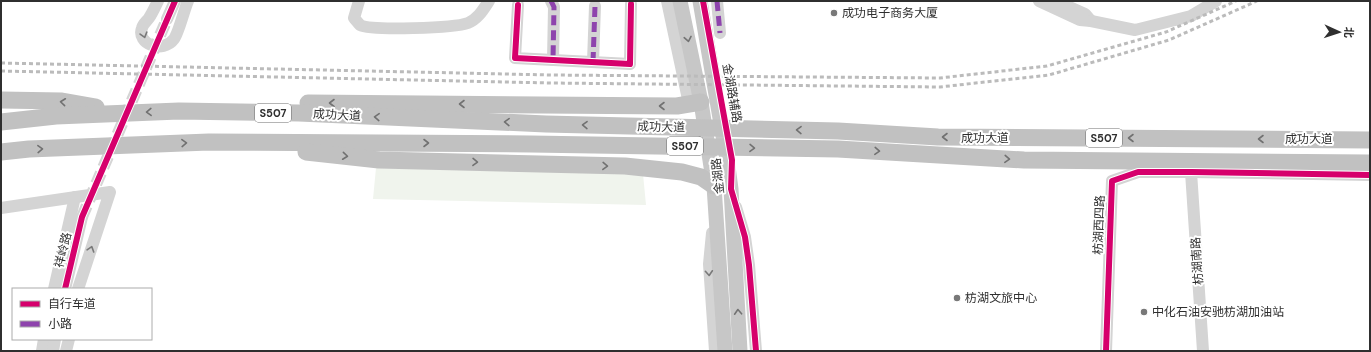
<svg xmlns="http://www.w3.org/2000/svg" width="1371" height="352" font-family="'DM Sans','Noto Sans SC',sans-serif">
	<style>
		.green { fill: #f0f4ed }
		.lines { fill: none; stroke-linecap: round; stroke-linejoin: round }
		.minor-tunnel { stroke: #d5d5d5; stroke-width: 12; stroke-dasharray: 12 6; stroke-linecap: butt }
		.minor { stroke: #d4d4d4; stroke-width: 12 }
		.major { stroke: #c7c7c7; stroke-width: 15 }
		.highway { stroke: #c1c1c1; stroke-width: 17 }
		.rail { stroke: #bbb; stroke-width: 3; stroke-dasharray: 4 3; stroke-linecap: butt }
		.quiet { stroke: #8e44ad; stroke-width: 5; stroke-dasharray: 10 5; stroke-linecap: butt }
		.cycleway-casing { stroke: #fff; stroke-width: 8 }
		.cycleway { stroke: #d6006c; stroke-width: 6 }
		.oneway { stroke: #797979 }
		.oneway2 { stroke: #737373 }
		.oneway3 { stroke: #717171 }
		.poi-dot { fill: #787878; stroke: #fff; stroke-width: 1.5 }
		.labels { text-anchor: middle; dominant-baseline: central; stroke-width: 4; stroke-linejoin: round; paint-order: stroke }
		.shield { fill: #fff; stroke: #6d6d6d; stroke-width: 1 }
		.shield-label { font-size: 11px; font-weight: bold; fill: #2f2f2f }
		.poi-label { font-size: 12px; fill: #2f2f2f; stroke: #fff; text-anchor: start }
		.street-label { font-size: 12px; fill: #2f2f2f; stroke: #fff }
	</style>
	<rect width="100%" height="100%" fill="#fff"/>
	<polygon class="green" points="376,168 643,174 646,205 373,199"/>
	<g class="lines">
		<polyline class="minor-tunnel" points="82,217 167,19"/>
		<g class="minor">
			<path d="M158,1C155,7 153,12 149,18C147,21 143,24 142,28C136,44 163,54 174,39C179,32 184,10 188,1"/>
			<path d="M359,1L354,18C356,20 358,23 360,25C371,31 455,28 468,23C478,19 483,10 489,1"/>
			<polyline points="551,1 554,7 553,60"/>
			<polyline points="667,1 689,104"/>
			<polyline points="717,1 720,33"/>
			<polyline points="1039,1 1080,20 1091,21 1085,14 1056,1"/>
			<polyline points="518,5 515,58 630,64 631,4"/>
			<polyline points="167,19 175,1"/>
			<polyline points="1091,21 1135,30 1191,16 1216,1"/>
			<polyline points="593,62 595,6"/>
			<polyline points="1191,172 1203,351"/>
			<polyline points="736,207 745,237 749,265 756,351"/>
			<polyline points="1,208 110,192 78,289"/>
			<polyline points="712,233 709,264 715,351"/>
			<polyline points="54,289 75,197"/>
			<polyline points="65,289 82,217"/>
			<polyline points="42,351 44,339"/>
			<polyline points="53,351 55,339"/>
			<polyline points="66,351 69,339"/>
			<polyline points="1106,351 1112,181 1138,172 1191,172 1370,175"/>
		</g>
		<g class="major">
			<polyline points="680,1 701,102 714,186 725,351"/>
			<polyline points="700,1 727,159 731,189 740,351"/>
		</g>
		<g class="highway">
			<polyline points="1,100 62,101 96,107"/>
			<polyline points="308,103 677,106 701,102"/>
			<polyline points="1,122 56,116 179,111 299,113 546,124 838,131 938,137 1370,140"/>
			<polyline points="1,152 29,149 209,142 531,144 838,149 1024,160 1370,163"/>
			<polyline points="306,152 379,160 625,166 682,172 701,177 714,186"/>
		</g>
		<g class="rail">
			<polyline points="1,63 551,75 940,78 1047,66 1166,32 1236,1"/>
			<polyline points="1,71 551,83 940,87 1049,75 1169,40 1257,1"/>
		</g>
		<g class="quiet">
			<polyline points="551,1 554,7 553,60"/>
			<polyline points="717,1 720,33"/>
			<polyline points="593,62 595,6"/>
		</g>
		<defs>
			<g id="cycleway">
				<polyline points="703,1 732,160 731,189 745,237 749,265 756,351"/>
				<polyline points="518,5 515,58 630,64 631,4"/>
				<polyline points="65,289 82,217 175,1"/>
				<polyline points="1106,351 1112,181 1138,172 1191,172 1370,175"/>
			</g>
		</defs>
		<use href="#cycleway" class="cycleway-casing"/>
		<use href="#cycleway" class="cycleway"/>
	</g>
	<defs><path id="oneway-chevron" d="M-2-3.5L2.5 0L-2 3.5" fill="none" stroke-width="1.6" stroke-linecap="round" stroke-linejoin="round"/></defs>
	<g class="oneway">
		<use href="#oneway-chevron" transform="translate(144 35) rotate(74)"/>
		<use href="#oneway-chevron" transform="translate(91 249) rotate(-72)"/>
		<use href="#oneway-chevron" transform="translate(709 273) rotate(86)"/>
	</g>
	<g class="oneway2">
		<use href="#oneway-chevron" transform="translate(688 39) rotate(79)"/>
		<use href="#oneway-chevron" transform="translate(738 312) rotate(-93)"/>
	</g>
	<g class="oneway3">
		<use href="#oneway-chevron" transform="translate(63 102) rotate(-174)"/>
		<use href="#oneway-chevron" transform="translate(332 103) rotate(-180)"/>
		<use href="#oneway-chevron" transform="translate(462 104) rotate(-180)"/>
		<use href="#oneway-chevron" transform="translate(662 106) rotate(-180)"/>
		<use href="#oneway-chevron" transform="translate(149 112) rotate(178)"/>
		<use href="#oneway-chevron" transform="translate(377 117) rotate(-177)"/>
		<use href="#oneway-chevron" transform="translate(507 122) rotate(-178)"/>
		<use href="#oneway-chevron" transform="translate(585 125) rotate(-179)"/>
		<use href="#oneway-chevron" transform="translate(799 130) rotate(-179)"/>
		<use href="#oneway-chevron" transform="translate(945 137) rotate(-180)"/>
		<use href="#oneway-chevron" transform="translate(1131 138) rotate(-180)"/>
		<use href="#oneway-chevron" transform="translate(1261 139) rotate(-180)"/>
		<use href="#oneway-chevron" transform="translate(184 143) rotate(-2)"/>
		<use href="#oneway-chevron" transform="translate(426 143)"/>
		<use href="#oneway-chevron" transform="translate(752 148) rotate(1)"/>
		<use href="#oneway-chevron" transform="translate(40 149) rotate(-2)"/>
		<use href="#oneway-chevron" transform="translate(877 151) rotate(3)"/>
		<use href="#oneway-chevron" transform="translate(345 156) rotate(6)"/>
		<use href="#oneway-chevron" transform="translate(1007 159) rotate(3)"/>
		<use href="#oneway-chevron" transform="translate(475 162) rotate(1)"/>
		<use href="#oneway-chevron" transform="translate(605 166) rotate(2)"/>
	</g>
	<g class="poi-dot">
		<circle cx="834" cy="13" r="4"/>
		<circle cx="957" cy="298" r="4"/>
		<circle cx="1144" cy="312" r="4"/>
	</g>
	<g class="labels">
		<g class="shield">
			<rect x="255" y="104" width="36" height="18" rx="3"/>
			<rect x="1086" y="129" width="36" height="18" rx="3"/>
			<rect x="667" y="137" width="36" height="18" rx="3"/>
		</g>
		<g class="shield-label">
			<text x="273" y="113">S507</text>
			<text x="1104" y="138">S507</text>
			<text x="685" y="146">S507</text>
		</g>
		<g class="poi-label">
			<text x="842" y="13">成功电子商务大厦</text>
			<text x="965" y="298">枋湖文旅中心</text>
			<text x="1152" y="312">中化石油安驰枋湖加油站</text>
		</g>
		<g class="street-label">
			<text transform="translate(732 93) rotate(80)">金湖路辅路</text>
			<text transform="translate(337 115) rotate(3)">成功大道</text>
			<text transform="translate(661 127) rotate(1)">成功大道</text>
			<text x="985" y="138">成功大道</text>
			<text x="1309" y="139">成功大道</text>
			<text transform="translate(718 176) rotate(-96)">金湖路</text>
			<text transform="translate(1099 225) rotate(-88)">枋湖西四路</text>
			<text transform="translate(63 250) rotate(-76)">祥岭路</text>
			<text transform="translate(1197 261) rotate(-94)">枋湖南路</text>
		</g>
	</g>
	<rect width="1371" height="352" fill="none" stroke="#2f2f2f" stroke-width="4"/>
	<rect x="12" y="288" width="140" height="52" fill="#ffffff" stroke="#acacac"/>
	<rect x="20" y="301" width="20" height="6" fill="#d6006c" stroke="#acacac"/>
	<text x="48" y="308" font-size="12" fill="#2f2f2f">自行车道</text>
	<rect x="20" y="321" width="20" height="6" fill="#8e44ad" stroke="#acacac"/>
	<text x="48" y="328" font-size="12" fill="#2f2f2f">小路</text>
	<g transform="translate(1339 32) rotate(93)" stroke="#ffffff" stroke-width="3" paint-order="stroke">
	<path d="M0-3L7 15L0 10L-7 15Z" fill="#2f2f2f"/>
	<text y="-6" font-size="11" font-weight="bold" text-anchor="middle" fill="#2f2f2f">北</text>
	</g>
</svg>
